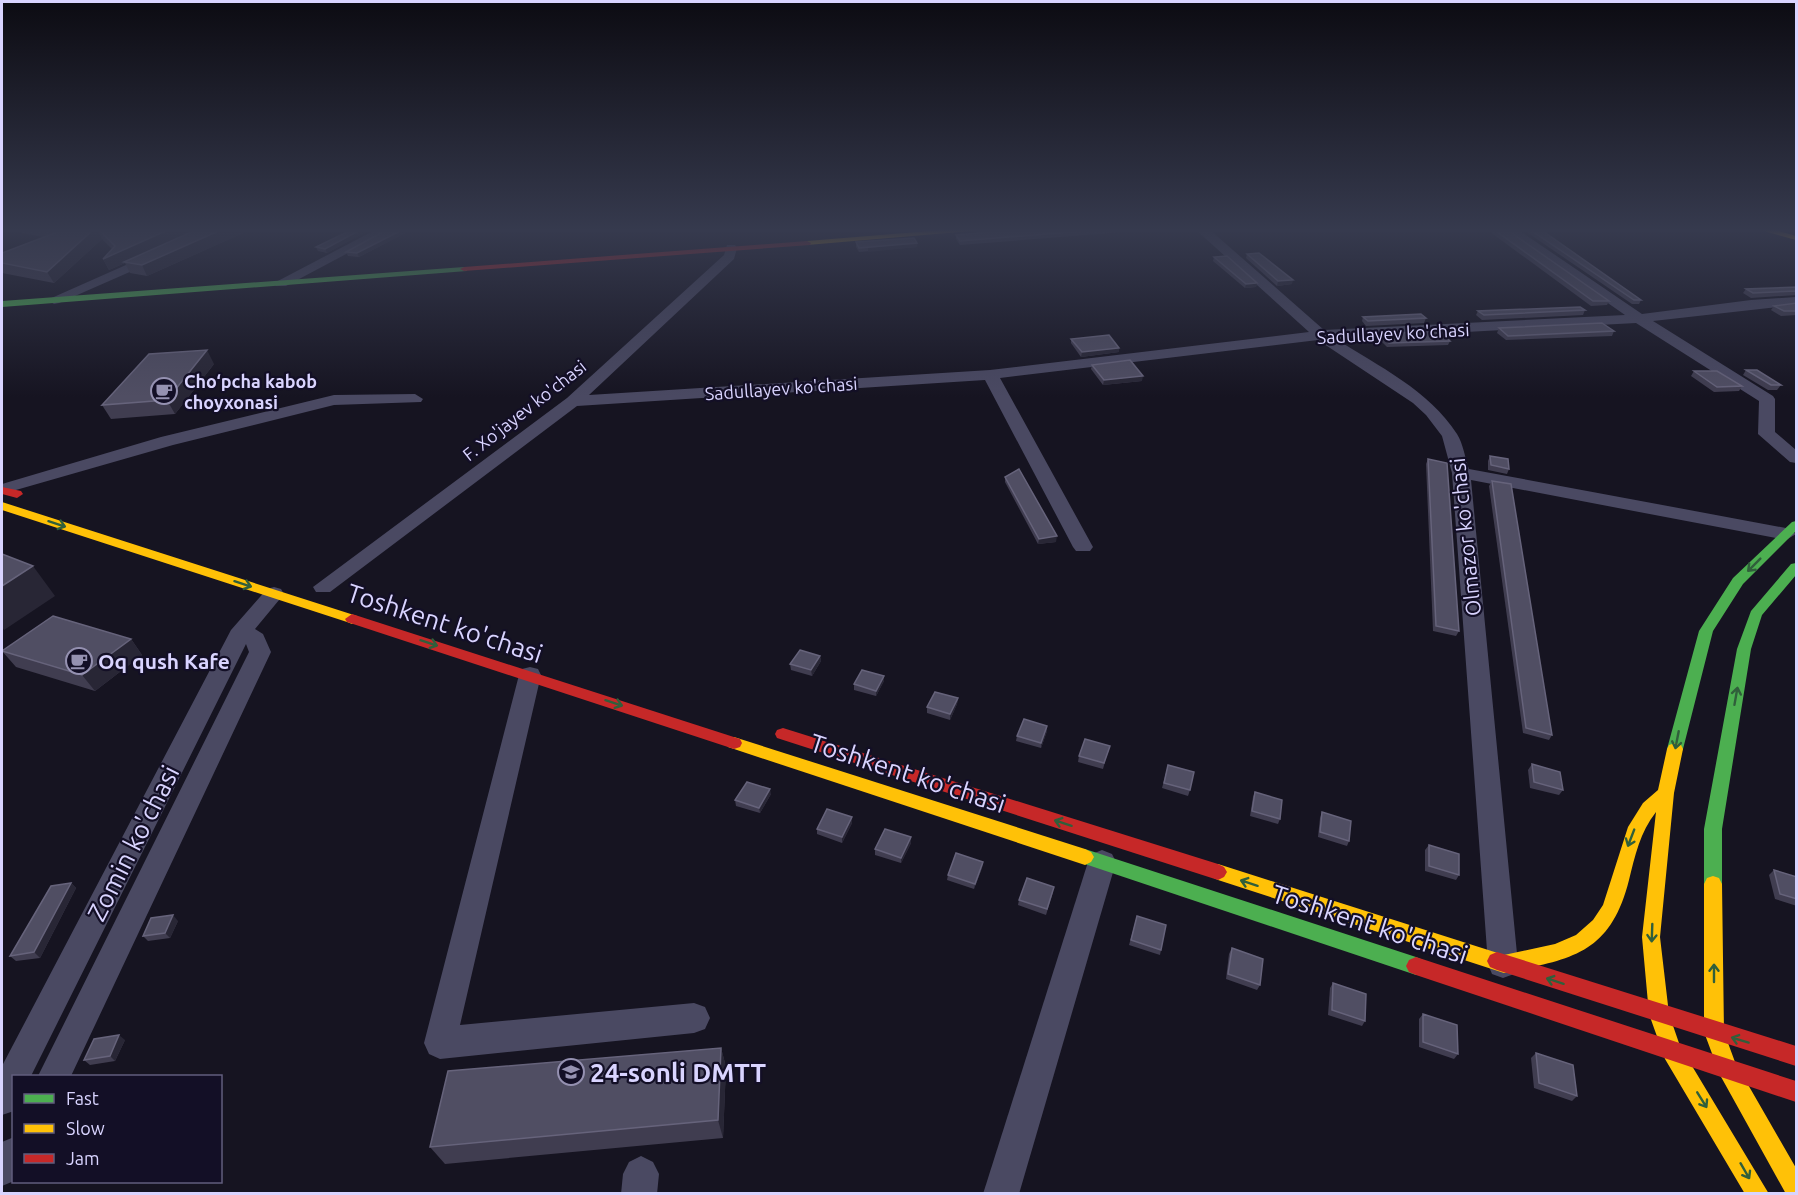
<svg xmlns="http://www.w3.org/2000/svg" width="1798" height="1195" font-family="Ubuntu,sans-serif">
	<style>
		.lines { fill: none; stroke-linecap: round; stroke-linejoin: round }
		.street { fill: #4a4962; fill-rule: evenodd }
		.fast { fill: #4caf50; fill-rule: evenodd }
		.slow { fill: #ffc107; fill-rule: evenodd }
		.jam { fill: #c62828; fill-rule: evenodd }
		.wall { fill: #403d50 }
		.shaded-wall { fill: #282635 }
		.building { fill: #504e63; stroke: #66637b; stroke-width: 1.5 }
		.oneway { stroke: #305f3b }
		.labels { text-anchor: middle; dominant-baseline: central; stroke-width: 4.5; stroke-linejoin: round; paint-order: stroke }
		.far-street-label { font-size: 18px; fill: #d9d4ff; stroke: #130f26 }
		.far-poi-label { font-size: 18px; font-weight: bold; fill: #d9d4ff; stroke: #130f26; text-anchor: start }
		.street-label { font-size: 21px; fill: #d9d4ff; stroke: #130f26 }
		.poi-label { font-size: 21px; font-weight: bold; fill: #d9d4ff; stroke: #130f26; text-anchor: start }
		.near-street-label { font-size: 26px; fill: #d9d4ff; stroke: #130f26 }
		.near-poi-label { font-size: 26px; font-weight: bold; fill: #d9d4ff; stroke: #130f26; text-anchor: start }
	</style>
	<rect width="100%" height="100%" fill="#161421"/>
	<g class="lines">
		<g class="street">
			<polygon points="377,229 393,229 286,286 276,286 274,283"/>
			<path d="M1195,229H1209L1324,330L1625,315L1502,229H1517L1642,314L1751,300L1796,297V305L1653,321L1773,396L1775,399V432L1796,450V463L1790,462L1758,434L1759,401L1636,323L1336,339C1378,366 1429,390 1457,434C1463,443 1465,458 1469,469L1786,528L1796,534L1786,540L1471,480L1518,964L1514,974L1503,978L1492,974L1488,964L1452,473L1442,436L1426,415L1413,403L1318,340L1000,378L1093,547L1090,551H1076L1073,547L985,380L577,406L330,592H316L313,587L567,398L724,255L727,245H735L737,248L734,259L589,395L990,370L1309,332Z"/>
			<polygon points="153,253 157,254 157,260 59,303 54,304 47,300"/>
			<polygon points="415,394 423,399 421,402 334,405 173,445 2,494 2,484 161,437 334,395"/>
			<polygon points="274,587 281,589 284,594 255,629 263,634 271,652 71,1076 38,1076 249,652 246,644 31,1076 14,1076 14,1111 2,1115 2,1066 231,630 267,589"/>
			<polygon points="530,667 538,669 541,675 460,1025 694,1003 705,1007 710,1018 705,1029 694,1033 440,1059 429,1054 424,1043 519,675 522,669"/>
			<polygon points="1102,850 1112,854 1116,862 1019,1194 983,1194 1088,862 1092,854"/>
			<polygon points="14,1137 14,1181 2,1186 2,1142"/>
			<polygon points="641,1156 653,1162 659,1174 657,1194 621,1194 623,1174 629,1162"/>
		</g>
		<g class="fast">
			<polygon points="464,267 467,267 467,271 2,307 2,301"/>
			<polygon points="1796,521 1796,531 1743,584 1713,631 1683,749 1681,753 1675,755 1669,753 1667,749 1699,631 1733,578 1792,522"/>
			<polygon points="1796,563 1796,575 1762,615 1751,649 1722,829 1722,884 1719,890 1713,892 1707,890 1704,884 1704,829 1737,649 1751,611 1791,564"/>
			<polygon points="1085,849 1416,957 1423,960 1426,966 1423,972 1416,975 1079,862 1076,857 1079,852"/>
		</g>
		<g class="slow">
			<polygon points="954,229 994,229 807,245 803,243 807,241"/>
			<polygon points="1757,229 1772,229 1796,236 1796,240"/>
			<polygon points="2,502 357,616 359,619 352,624 347,622 2,510"/>
			<polygon points="734,737 1085,849 1091,852 1094,857 1091,862 1085,865 728,747 726,743 728,739"/>
			<path d="M1675,743L1681,745L1683,749L1674,793L1660,937L1669,1014L1680,1046L1769,1194H1745L1665,1059L1649,1014L1642,937L1656,812C1640,832 1635,856 1629,880C1610,955 1571,959 1504,973L1218,880L1212,877L1209,872L1212,867L1218,864L1504,955L1555,944L1576,935L1593,920L1603,905L1628,827L1643,803L1658,790L1667,749L1669,745Z"/>
			<polygon points="1713,876 1719,878 1722,884 1724,1032 1735,1062 1796,1168 1796,1194 1786,1194 1720,1075 1704,1032 1704,884 1707,878"/>
		</g>
		<g class="jam">
			<polygon points="807,241 811,243 810,245 464,271 460,269 464,267"/>
			<polygon points="2,487 21,491 23,494 17,498 2,494"/>
			<polygon points="352,614 740,739 742,743 740,747 734,749 347,622 345,619"/>
			<polygon points="783,728 1218,864 1224,867 1227,872 1224,877 1218,880 777,738 775,734 777,730"/>
			<polygon points="1497,952 1796,1046 1796,1066 1497,970 1490,967 1487,961 1490,955"/>
			<polygon points="1416,957 1796,1081 1796,1102 1416,975 1409,972 1406,966 1409,960"/>
		</g>
	</g>
	<g class="wall">
		<polygon points="2,229 252,229 147,276 130,273 125,263 109,270 103,259 112,249 102,239 54,283 2,273 2,253 43,237"/>
		<polygon points="353,229 371,229 327,253 318,251 316,247"/>
		<polygon points="388,229 413,229 359,257 348,256 346,252"/>
		<polygon points="849,229 880,229 849,232"/>
		<polygon points="995,229 1161,229 960,245 956,239 956,235 990,232"/>
		<polygon points="1486,229 1506,229 1609,301 1607,305 1591,306"/>
		<polygon points="1522,229 1540,229 1641,300 1639,304 1632,304"/>
		<polygon points="856,242 917,247 859,252 856,247"/>
		<polygon points="1247,254 1292,284 1277,286 1246,258"/>
		<polygon points="1214,257 1257,283 1256,287 1245,288 1213,261"/>
		<polygon points="1797,287 1797,295 1751,298 1743,293 1746,289"/>
		<polygon points="1797,303 1797,315 1781,316 1771,310 1774,306"/>
		<polygon points="1585,310 1583,315 1482,320 1476,315 1478,311"/>
		<polygon points="1363,317 1426,318 1424,323 1366,326 1362,321"/>
		<polygon points="1499,328 1614,331 1612,336 1506,340 1497,333"/>
		<polygon points="1381,334 1450,341 1448,345 1387,347 1379,339"/>
		<polygon points="1071,339 1119,348 1119,352 1081,357 1071,343"/>
		<polygon points="214,364 175,414 111,419 102,405"/>
		<polygon points="1092,365 1142,381 1103,385 1091,369"/>
		<polygon points="1746,370 1781,385 1777,390 1768,390 1743,375"/>
		<polygon points="1694,371 1742,386 1739,391 1714,392 1691,376"/>
		<polygon points="1490,456 1509,469 1507,474 1488,470 1488,461"/>
		<polygon points="1428,459 1459,631 1456,636 1433,631 1426,464"/>
		<polygon points="1005,477 1056,542 1038,544 1005,482"/>
		<polygon points="1492,481 1552,735 1549,740 1523,733 1489,486"/>
		<polygon points="131,639 142,655 95,691 16,667 2,651"/>
		<polygon points="820,656 821,661 812,676 791,670 790,664"/>
		<polygon points="884,676 884,681 876,696 854,690 854,684"/>
		<polygon points="958,698 957,704 950,720 927,713 927,707"/>
		<polygon points="1047,731 1041,748 1016,741 1017,736"/>
		<polygon points="1108,751 1103,769 1078,762 1079,756"/>
		<polygon points="1532,764 1563,790 1559,795 1530,788 1528,770"/>
		<polygon points="1168,765 1190,790 1188,796 1162,788"/>
		<polygon points="1255,792 1280,819 1278,824 1250,816 1253,797"/>
		<polygon points="771,794 760,813 736,806 735,800"/>
		<polygon points="1322,812 1349,841 1347,846 1318,837 1320,818"/>
		<polygon points="852,823 842,843 817,834 817,829"/>
		<polygon points="911,837 911,843 901,863 875,855 875,849"/>
		<polygon points="1429,845 1459,875 1456,880 1425,871 1425,850"/>
		<polygon points="983,862 982,868 974,889 947,880 948,875"/>
		<polygon points="1774,870 1797,877 1797,906 1775,899 1769,875"/>
		<polygon points="71,883 76,888 40,958 16,961 10,956"/>
		<polygon points="1053,892 1046,915 1018,905 1019,900"/>
		<polygon points="1137,916 1161,950 1160,955 1129,945"/>
		<polygon points="178,921 170,938 148,941 143,936"/>
		<polygon points="1232,948 1260,985 1257,990 1226,979 1229,954"/>
		<polygon points="1333,983 1365,1021 1362,1026 1328,1015 1330,988"/>
		<polygon points="1423,1014 1458,1054 1454,1059 1419,1047 1419,1019"/>
		<polygon points="125,1040 115,1061 90,1065 84,1060"/>
		<polygon points="721,1048 726,1067 723,1138 445,1164 430,1147"/>
		<polygon points="1536,1053 1577,1096 1572,1101 1534,1088 1531,1058"/>
	</g>
	<g class="shaded-wall">
		<polygon points="94,229 97,229 102,239 54,283 47,272"/>
		<polygon points="170,229 200,229 109,270 103,259"/>
		<polygon points="223,229 252,229 147,276 142,265"/>
		<polygon points="362,229 371,229 327,253 325,249"/>
		<polygon points="404,229 413,229 359,257 357,253"/>
		<polygon points="917,243 917,247 868,252 868,248"/>
		<polygon points="1293,280 1292,284 1277,286 1278,281"/>
		<polygon points="1257,283 1256,287 1245,288 1246,284"/>
		<polygon points="1119,348 1119,352 1081,357 1082,352"/>
		<polygon points="207,350 214,364 175,414 167,400"/>
		<polygon points="1143,376 1142,381 1103,385 1104,380"/>
		<polygon points="1057,536 1056,542 1038,544 1039,539"/>
		<polygon points="33,566 55,596 4,630 2,627 2,586"/>
		<polygon points="131,639 142,655 95,691 82,675"/>
		<polygon points="820,656 821,661 812,676 811,670"/>
		<polygon points="884,676 884,681 876,696 876,691"/>
		<polygon points="958,698 957,704 950,720 950,714"/>
		<polygon points="1047,726 1047,731 1041,748 1041,743"/>
		<polygon points="770,789 771,794 760,813 759,808"/>
		<polygon points="852,817 852,823 842,843 842,837"/>
		<polygon points="911,837 911,843 901,863 901,858"/>
		<polygon points="983,862 982,868 974,889 975,884"/>
		<polygon points="71,883 76,888 40,958 34,952"/>
		<polygon points="173,915 178,921 170,938 165,933"/>
		<polygon points="119,1035 125,1040 115,1061 110,1056"/>
		<polygon points="721,1048 726,1067 723,1138 718,1120"/>
	</g>
	<g class="building">
		<polygon points="53,229 94,229 47,272 2,263 2,253 60,231"/>
		<polygon points="98,229 170,229 103,259 115,246"/>
		<polygon points="198,229 223,229 142,265 124,262"/>
		<polygon points="353,229 362,229 325,249 316,247"/>
		<polygon points="388,229 404,229 357,253 346,252"/>
		<polygon points="995,229 1109,229 960,241 956,235 990,232"/>
		<polygon points="1493,229 1506,229 1609,301 1593,301"/>
		<polygon points="1529,229 1540,229 1641,300 1634,300"/>
		<polygon points="914,238 917,243 859,248 856,242"/>
		<polygon points="1259,253 1293,280 1278,281 1247,254"/>
		<polygon points="1227,256 1257,283 1246,284 1214,257"/>
		<polygon points="1797,287 1797,291 1753,293 1746,289"/>
		<polygon points="1797,303 1797,311 1784,311 1774,306"/>
		<polygon points="1580,307 1585,310 1484,315 1478,311"/>
		<polygon points="1421,314 1426,318 1368,321 1363,317"/>
		<polygon points="1602,323 1614,331 1508,336 1499,328"/>
		<polygon points="1440,331 1450,341 1389,343 1381,334"/>
		<polygon points="1109,335 1119,348 1082,352 1071,339"/>
		<polygon points="207,350 167,400 102,405 149,354"/>
		<polygon points="1130,360 1143,376 1104,380 1092,365"/>
		<polygon points="1746,370 1757,370 1781,385 1771,385"/>
		<polygon points="1694,371 1717,371 1742,386 1717,387"/>
		<polygon points="1490,456 1508,459 1509,469 1491,465"/>
		<polygon points="1428,459 1447,463 1459,631 1436,626"/>
		<polygon points="1019,469 1057,536 1039,539 1005,477"/>
		<polygon points="1492,481 1511,484 1552,735 1526,728"/>
		<polygon points="2,554 33,566 2,586"/>
		<polygon points="53,616 131,639 82,675 2,651"/>
		<polygon points="800,650 820,656 811,670 790,664"/>
		<polygon points="862,670 884,676 876,691 854,684"/>
		<polygon points="935,692 958,698 950,714 927,707"/>
		<polygon points="1024,719 1047,726 1041,743 1017,736"/>
		<polygon points="1085,739 1110,746 1104,763 1079,756"/>
		<polygon points="1532,764 1560,772 1563,790 1534,782"/>
		<polygon points="1168,765 1194,772 1190,790 1164,783"/>
		<polygon points="747,782 770,789 759,808 735,800"/>
		<polygon points="1255,792 1282,800 1280,819 1252,811"/>
		<polygon points="827,809 852,817 842,837 817,829"/>
		<polygon points="1322,812 1351,821 1349,841 1320,832"/>
		<polygon points="885,829 911,837 901,858 875,849"/>
		<polygon points="1429,845 1459,854 1459,875 1429,866"/>
		<polygon points="956,853 983,862 975,884 948,875"/>
		<polygon points="1774,870 1797,877 1797,899 1780,894"/>
		<polygon points="1027,878 1054,887 1047,909 1019,900"/>
		<polygon points="71,883 34,952 10,956 51,886"/>
		<polygon points="173,915 165,933 143,936 151,918"/>
		<polygon points="1137,916 1166,925 1161,950 1131,940"/>
		<polygon points="1232,948 1263,959 1260,985 1228,974"/>
		<polygon points="1333,983 1366,994 1365,1021 1332,1010"/>
		<polygon points="1423,1014 1457,1025 1458,1054 1423,1042"/>
		<polygon points="119,1035 110,1056 84,1060 94,1039"/>
		<polygon points="721,1048 718,1120 430,1147 448,1071"/>
		<polygon points="1536,1053 1573,1065 1577,1096 1539,1083"/>
	</g>
	<defs><path id="oneway-shaft" d="M-6 0H5M1.5-3L5.5 0L1.5 3" fill="none" stroke-width="1.6" stroke-linecap="round" stroke-linejoin="round" transform="scale(1.5)"/></defs>
	<g class="oneway">
		<use href="#oneway-shaft" transform="translate(57 524) rotate(18)"/>
		<use href="#oneway-shaft" transform="translate(1754 565) rotate(135)"/>
		<use href="#oneway-shaft" transform="translate(243 584) rotate(18)"/>
		<use href="#oneway-shaft" transform="translate(429 643) rotate(18)"/>
		<use href="#oneway-shaft" transform="translate(1736 696) rotate(-80)"/>
		<use href="#oneway-shaft" transform="translate(614 703) rotate(18)"/>
		<use href="#oneway-shaft" transform="translate(1677 740) rotate(101)"/>
		<use href="#oneway-shaft" transform="translate(1063 823) rotate(-162)"/>
		<use href="#oneway-shaft" transform="translate(1631 838) rotate(111)"/>
		<use href="#oneway-shaft" transform="translate(1249 883) rotate(-162)"/>
		<use href="#oneway-shaft" transform="translate(1652 933) rotate(92)"/>
		<use href="#oneway-shaft" transform="translate(1714 973) rotate(-90)"/>
		<use href="#oneway-shaft" transform="translate(1555 981) rotate(-162)"/>
		<use href="#oneway-shaft" transform="translate(1740 1040) rotate(-163)"/>
		<use href="#oneway-shaft" transform="translate(1702 1100) rotate(58)"/>
		<use href="#oneway-shaft" transform="translate(1745 1171) rotate(60)"/>
	</g>
	<linearGradient id="sky" x2="0" y2="1"><stop stop-color="#0c0b12"/><stop offset="0.58" stop-color="#363a4e"/><stop offset="1" stop-color="#363a4e" stop-opacity="0"/></linearGradient>
	<rect width="1798" height="397" fill="url(#sky)"/>
	<defs>
		<symbol id="cafe-ring" viewBox="-11 -11 22 22"><circle r="9.5" fill="#130f26" stroke="#9591b1" stroke-width="1.5"/><path d="M-5.5-4.5H6V0H3Q3 3.5 0 3.5H-2.5Q-5.5 3.5-5.5 0ZM3-3.2v2h1.7v-2ZM-6 4.5H4V6H-6Z" fill="#9591b1"/></symbol>
		<symbol id="school-ring" viewBox="-11 -11 22 22"><circle r="9.5" fill="#130f26" stroke="#9591b1" stroke-width="1.5"/><path d="M0-5L7-2L0 1L-7-2ZM-4 1L0 2.5L4 1V4Q0 6-4 4Z" fill="#9591b1"/></symbol>
	</defs>
	<g fill-rule="evenodd">
		<use href="#cafe-ring" x="149" y="376" width="30" height="30"/>
		<use href="#cafe-ring" x="64" y="646" width="30" height="30"/>
		<use href="#school-ring" x="556" y="1057" width="30" height="30"/>
	</g>
	<g class="labels">
		<g class="far-street-label">
			<text transform="translate(1393 333) rotate(-3)">Sadullayev ko'chasi</text>
			<text transform="translate(781 388) rotate(-4)">Sadullayev ko'chasi</text>
			<text transform="translate(524 410) rotate(-38)">F. Xo'jayev ko'chasi</text>
		</g>
		<g class="far-poi-label">
			<text x="184" y="381">Cho‘pcha kabob<tspan x="184" dy="21">choyxonasi</tspan></text>
		</g>
		<g class="street-label">
			<text transform="translate(1465 537) rotate(-96)">Olmazor ko'chasi</text>
		</g>
		<g class="poi-label">
			<text x="98" y="661">Oq qush Kafe</text>
		</g>
		<g class="near-street-label">
			<text transform="translate(445 623) rotate(18)">Toshkent ko'chasi</text>
			<text transform="translate(908 773) rotate(18)">Toshkent ko'chasi</text>
			<text transform="translate(133 843) rotate(-63)">Zomin ko'chasi</text>
			<text transform="translate(1370 924) rotate(18)">Toshkent ko'chasi</text>
		</g>
		<g class="near-poi-label">
			<text x="590" y="1072">24-sonli DMTT</text>
		</g>
	</g>
	<rect width="1798" height="1195" fill="none" stroke="#d9d4ff" stroke-width="6"/>
	<rect x="12" y="1075" width="210" height="108" fill="#130f26" stroke="#625e7d" stroke-width="1.5"/>
	<rect x="24" y="1094" width="30" height="9" fill="#4caf50" stroke="#625e7d" stroke-width="1.5"/>
	<text x="66" y="1105" font-size="18" fill="#d9d4ff">Fast</text>
	<rect x="24" y="1124" width="30" height="9" fill="#ffc107" stroke="#625e7d" stroke-width="1.5"/>
	<text x="66" y="1135" font-size="18" fill="#d9d4ff">Slow</text>
	<rect x="24" y="1154" width="30" height="9" fill="#c62828" stroke="#625e7d" stroke-width="1.5"/>
	<text x="66" y="1165" font-size="18" fill="#d9d4ff">Jam</text>
</svg>
